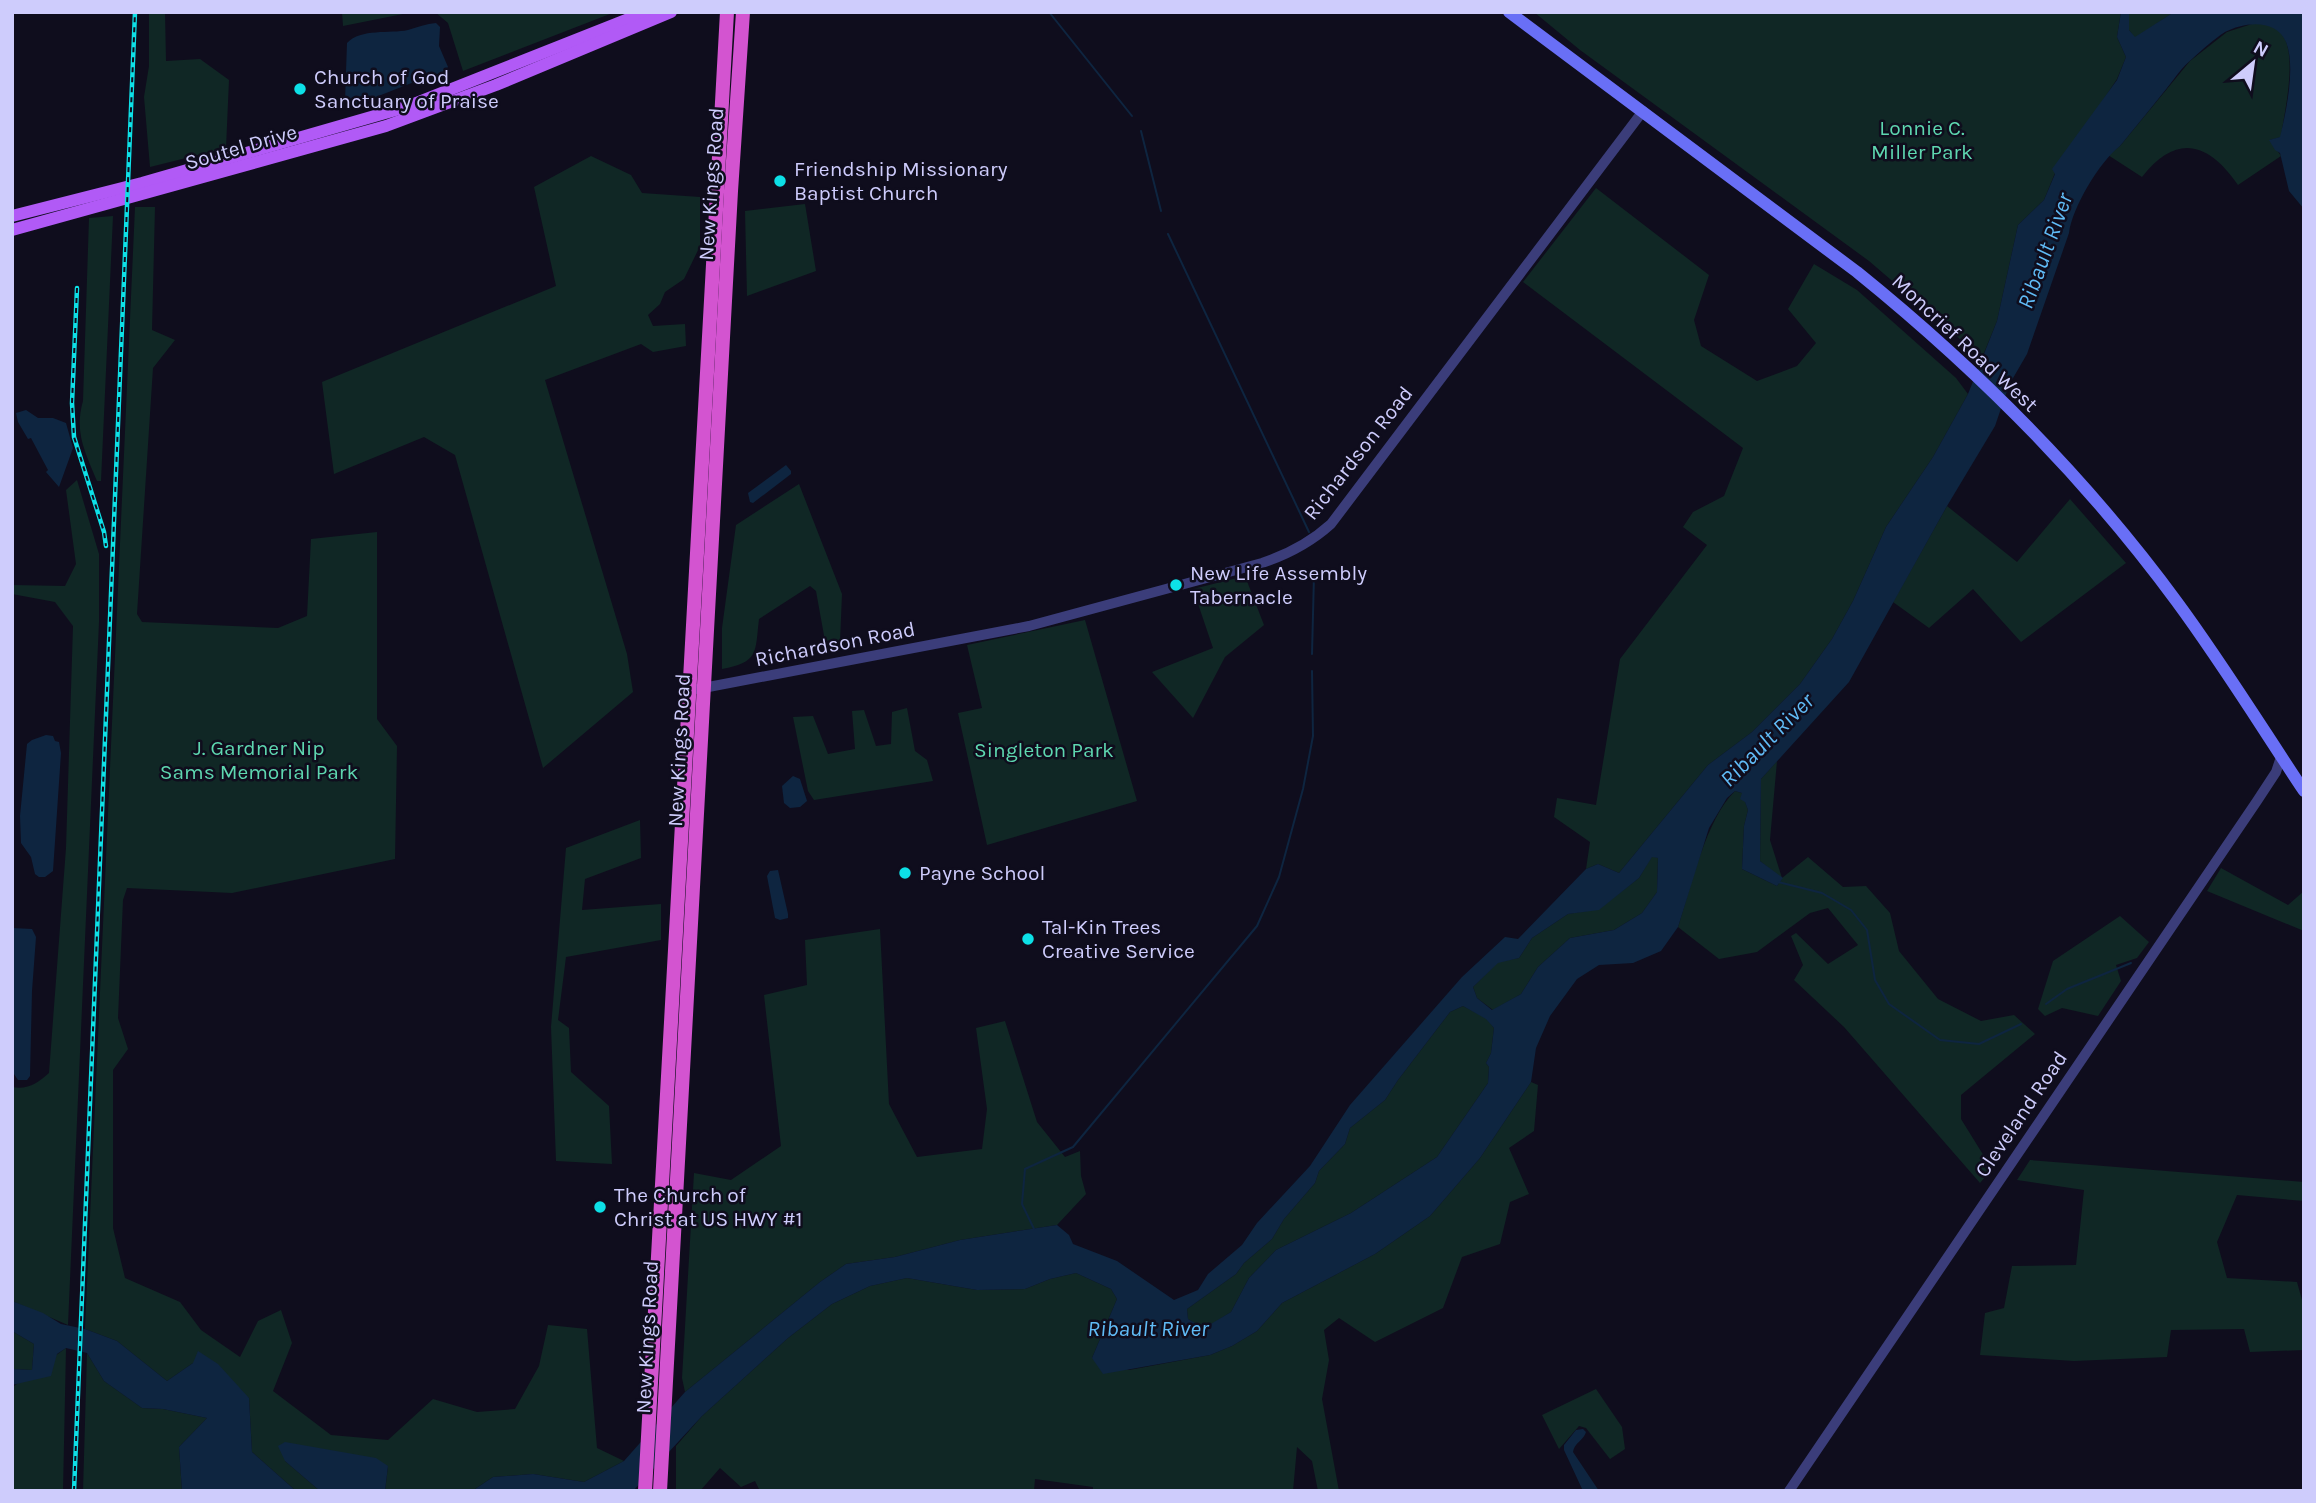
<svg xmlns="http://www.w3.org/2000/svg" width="2316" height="1503" font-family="Karla,sans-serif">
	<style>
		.green { fill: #102725 }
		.water { fill: #0e2540; fill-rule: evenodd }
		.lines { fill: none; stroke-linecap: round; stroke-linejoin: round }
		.stream { stroke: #0e2540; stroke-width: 2 }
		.tertiary { stroke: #3b3d7a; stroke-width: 10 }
		.secondary { stroke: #696ff6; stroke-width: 12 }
		.primary { stroke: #b15af6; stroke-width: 12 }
		.trunk { stroke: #d354d0; stroke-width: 14 }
		.rail-casing { stroke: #0de0e7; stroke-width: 4.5 }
		.rail { stroke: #0f0d1d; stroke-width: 2; stroke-dasharray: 5; stroke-linecap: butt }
		.poi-dot { fill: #0de0e7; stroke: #0f0d1d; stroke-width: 2.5 }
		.labels { text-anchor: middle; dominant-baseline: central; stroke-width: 5; stroke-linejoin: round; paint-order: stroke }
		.poi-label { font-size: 21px; fill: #ceccfc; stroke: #0f0d1d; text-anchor: start }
		.park-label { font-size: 21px; fill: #5ed7b0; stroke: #0f0d1d }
		.street-label { font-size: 21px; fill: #ceccfc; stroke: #0f0d1d }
		.water-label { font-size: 23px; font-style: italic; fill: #60bbf6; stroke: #0f0d1d }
	</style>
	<rect width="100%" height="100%" fill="#0f0d1d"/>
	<g class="green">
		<polygon points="149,12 165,12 166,61 200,59 229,80 226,148 150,167 144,97 149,66"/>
		<polygon points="342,12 413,12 343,26"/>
		<polygon points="435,12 615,12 463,71 448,23"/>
		<polygon points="1534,12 2121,12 2117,37 2126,57 2117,79 2055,173 2044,200 2018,225 1997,321 1982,358 1869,261 1580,50"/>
		<polygon points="2129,12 2174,12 2135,38 2129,30"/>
		<path d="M2255,23C2262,24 2270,24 2277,29C2301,46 2284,112 2281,137L2270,140L2281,156L2238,185C2209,143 2177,132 2142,177L2108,155L2120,146L2190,61L2227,32Z"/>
		<polygon points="591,156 631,175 642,193 700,197 700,246 684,279 665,292 660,304 648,315 653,326 685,324 686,346 653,352 641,344 545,380 627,654 633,692 543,768 455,455 424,437 334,474 322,382 556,286 534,187"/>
		<polygon points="1596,188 1709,275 1694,320 1701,346 1757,381 1797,366 1816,343 1788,309 1814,264 1857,290 1956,378 1968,394 1933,457 1886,527 1853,601 1832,639 1800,684 1752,732 1708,765 1619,873 1598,864 1586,869 1590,842 1554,817 1557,798 1596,805 1620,659 1707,545 1683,527 1693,512 1724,496 1743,448 1523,282"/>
		<polygon points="805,204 816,271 747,296 745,211"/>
		<polygon points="135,207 155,207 152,330 175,340 153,368 137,614 142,622 278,628 307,616 311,539 377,532 377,719 397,746 395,859 232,893 127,888 123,900 118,1018 128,1049 113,1070 113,1228 125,1278 180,1302 201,1330 240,1357 258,1321 281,1310 292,1343 273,1391 331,1435 388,1440 433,1399 477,1412 515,1409 539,1366 548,1325 587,1329 597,1448 624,1461 584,1482 533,1474 493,1477 472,1491 385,1491 388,1466 285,1461 320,1491 296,1491 252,1452 249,1398 193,1363 167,1381 117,1341 85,1329"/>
		<path d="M113,216L101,481H97C85,452 74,432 83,401L89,218Z"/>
		<path d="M77,480L99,554V622L68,1325L12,1301V1087C28,1090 38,1083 49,1073L66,848L73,626L55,602L12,594V585L65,586L76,564L66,490Z"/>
		<path d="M799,484L842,594L840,642L825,641L816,591L810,586L759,619C755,653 759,662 722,669V628L736,525Z"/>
		<polygon points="2070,499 2126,563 2021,642 1973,589 1929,628 1893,602 1947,506 2017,562"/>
		<polygon points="1245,576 1264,625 1225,657 1193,718 1152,672 1213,648 1193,589"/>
		<polygon points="1085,620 1137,801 987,845 958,713 982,708 967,645"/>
		<polygon points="907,708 915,751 927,760 933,781 814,800 808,791 793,717 813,716 828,754 855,749 852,711 864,710 876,746 891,744 892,712"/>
		<path d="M1777,761L1770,840L1782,878L1808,857L1843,887L1866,886L1890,913L1899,951L1938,999L1981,1021L2014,1015L2035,1034L1961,1095V1119L1992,1169L1980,1183L1844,1027L1794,980L1803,965L1791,936L1796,933L1828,964L1858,945L1828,908L1810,913L1757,952L1719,959L1678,927C1691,887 1706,819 1735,791L1742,793L1748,810L1744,826L1742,869L1777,886L1782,879L1760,861L1761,779Z"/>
		<polygon points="640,820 641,858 585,879 582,910 661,904 661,940 566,957 558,1020 569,1028 571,1072 609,1106 612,1164 556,1161 551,1027 566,848"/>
		<polygon points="1652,856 1658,858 1657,892 1642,913 1614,930 1570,938 1538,967 1521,994 1493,1010 1477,998 1473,987 1498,962 1519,958 1532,938 1568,914 1599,909 1639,878"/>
		<polygon points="2221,868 2288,905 2304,891 2304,931 2207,891"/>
		<polygon points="2120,916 2149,942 2137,958 2116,965 2121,981 2098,1016 2062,1008 2045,1016 2038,1009 2053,961"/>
		<polygon points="880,929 889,1104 917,1157 982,1149 987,1109 976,1028 1005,1021 1037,1122 1065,1157 1080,1151 1081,1176 1086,1194 1057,1225 960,1240 895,1257 846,1264 820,1282 685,1392 682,1378 694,1173 731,1180 781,1146 764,995 807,985 805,940"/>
		<polygon points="1463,1006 1486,1018 1494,1028 1491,1053 1486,1063 1489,1067 1488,1083 1437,1157 1351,1213 1276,1250 1249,1278 1231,1312 1204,1329 1188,1319 1187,1309 1236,1274 1244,1263 1272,1239 1284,1219 1315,1183 1319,1171 1345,1144 1350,1128 1385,1100 1398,1080 1450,1012"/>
		<polygon points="1531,1082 1538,1085 1534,1131 1509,1148 1529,1194 1510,1202 1500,1244 1462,1257 1443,1308 1375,1342 1339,1318 1324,1330 1329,1360 1322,1399 1339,1491 1318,1491 1312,1461 1297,1447 1293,1491 1093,1491 1093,1487 1035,1479 1034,1491 760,1491 755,1481 741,1487 720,1468 700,1491 676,1491 676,1446 702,1416 788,1338 832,1304 870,1286 907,1278 977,1290 1025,1289 1050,1279 1076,1273 1111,1289 1117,1299 1092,1358 1129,1370 1210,1355 1232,1346 1257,1331 1282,1303 1375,1254 1430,1216 1480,1158"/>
		<polygon points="2030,1160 2304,1182 2304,1201 2237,1195 2217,1242 2227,1278 2297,1282 2304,1307 2304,1350 2250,1352 2244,1329 2171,1330 2167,1357 2074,1361 1980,1355 1985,1313 2004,1308 2012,1266 2076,1265 2084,1190 2017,1180"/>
		<polygon points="12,1331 34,1344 32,1370 12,1369"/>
		<polygon points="66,1348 63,1491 12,1491 12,1385 14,1386"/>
		<polygon points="87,1353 104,1381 142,1408 163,1409 207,1418 179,1447 182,1491 83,1491"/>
		<polygon points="1596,1389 1622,1427 1625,1449 1610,1459 1586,1428 1579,1426 1559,1449 1542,1415"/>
	</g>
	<g class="water">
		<path d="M2121,12H2129V30L2135,37L2174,12H2304V209L2289,191L2280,153L2275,150L2269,140L2280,137C2286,112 2296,67 2286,42C2276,18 2244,22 2225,32C2214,39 2202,50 2192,59C2182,67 2175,78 2167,88C2152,107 2136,126 2120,146C2100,161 2072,208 2069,233L2027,354L2009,385L1995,426L1947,506L1849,682L1761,779L1760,861L1783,878L1777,886L1742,869L1744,826L1748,810L1745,802L1740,799L1742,793L1735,791L1727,798L1709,828L1678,927L1661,951L1633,963L1599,965L1577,979L1550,1016L1536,1048L1531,1082L1480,1158L1430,1216L1375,1254L1282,1303L1257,1331L1232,1346L1210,1355L1103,1374L1092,1358L1117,1299L1111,1289L1076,1273L1050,1279L1025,1289L977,1290L907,1278L870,1286L832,1304L788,1338L702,1416L633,1491H472L493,1477L533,1474L584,1482L624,1461L685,1392L820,1282L846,1264L895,1257L960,1240L1057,1225L1069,1235L1073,1244L1117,1261L1174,1300L1198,1290L1208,1274L1242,1245L1257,1223L1310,1166L1350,1105L1462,977L1505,937L1518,939L1586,869L1598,864L1619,873L1708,765L1752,732L1800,684L1832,639L1853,601L1886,527L1933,457L1968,394L1997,321L2018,225L2044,200L2055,174L2052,169L2117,80L2126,57L2117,37ZM1652,857L1658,858L1657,892L1642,913L1614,930L1570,938L1538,967L1521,994L1492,1010L1477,998L1473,987L1498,963L1519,958L1532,938L1568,914L1599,910L1639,878ZM1463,1006L1486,1019L1494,1028L1491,1053L1486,1063L1489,1067L1488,1083L1437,1157L1351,1213L1276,1250L1249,1278L1231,1312L1204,1328L1188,1319L1187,1309L1236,1274L1244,1263L1272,1239L1284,1219L1315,1183L1319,1171L1345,1144L1350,1128L1385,1100L1398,1080L1450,1012Z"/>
		<path d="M436,23L440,27L439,46L448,67L445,73L432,75L358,104L351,105L345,101L347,43C361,28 390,34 408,30C418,27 426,24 436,23Z"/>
		<polygon points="26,410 38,418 53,418 66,423 73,448 59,487 46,472 48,470 31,438 28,439 18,422 16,413"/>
		<polygon points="786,465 791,471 791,474 753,503 750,502 748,493"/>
		<polygon points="46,735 53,736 55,741 59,742 61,753 53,871 45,877 39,877 35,874 31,857 21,843 20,816 27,744 32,740"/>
		<polygon points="793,776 800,779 807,801 800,807 790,808 784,803 782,786"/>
		<polygon points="778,870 788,914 788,918 780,920 775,918 767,876 770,871"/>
		<polygon points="12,928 32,929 36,937 32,991 30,1076 27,1080 18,1080 12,1071"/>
		<polygon points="12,1301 43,1313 61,1324 85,1329 117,1341 167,1381 193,1363 198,1351 218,1364 249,1398 252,1452 296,1491 182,1491 179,1447 207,1418 163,1409 142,1408 104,1381 87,1353 66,1348 57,1354 51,1376 12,1385 12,1369 32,1370 34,1344 12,1331"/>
		<path d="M1583,1429L1586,1432C1584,1440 1574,1443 1573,1452L1599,1491H1583L1564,1450V1445L1576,1430Z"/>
		<polygon points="285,1442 376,1458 388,1466 385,1491 320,1491 285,1461 278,1446"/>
	</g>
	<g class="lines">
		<g class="stream">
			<polyline points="1049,12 1132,116"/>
			<polyline points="1141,131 1161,211"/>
			<polyline points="1168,234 1309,532"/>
			<polyline points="1312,654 1314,575"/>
			<polyline points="1778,882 1822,893 1851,910 1867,930 1875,980 1889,1004 1940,1040 1979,1044 2021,1024"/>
			<polyline points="2046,1004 2067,989 2131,963"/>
			<polyline points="1034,1229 1022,1204 1025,1169 1073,1147 1257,926 1279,877 1303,789 1313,736 1312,671"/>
		</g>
		<g class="tertiary">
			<path d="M698,689L1029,626L1262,563C1289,554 1310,543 1331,524L1643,111"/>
			<polyline points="1789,1491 2257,801 2276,772 2281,757"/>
		</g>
		<path class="secondary" d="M1509,12L1857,272C1977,369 2086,478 2177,602C2222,663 2262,728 2304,791"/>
		<g class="primary">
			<polyline points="12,216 142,183 406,107 646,12"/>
			<polyline points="12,230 386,126 496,85 671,12"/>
		</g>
		<g class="trunk">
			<polyline points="645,1491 727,12"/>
			<polyline points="660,1491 731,191 743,12"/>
		</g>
		<defs>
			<g id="rail">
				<polyline points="77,288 72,403 74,437 104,532 106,546"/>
				<polyline points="74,1491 135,12"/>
			</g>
		</defs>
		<use href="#rail" class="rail-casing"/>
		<use href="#rail" class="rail"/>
	</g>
	<g class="poi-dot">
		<circle cx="300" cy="89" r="7"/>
		<circle cx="780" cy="181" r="7"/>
		<circle cx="1176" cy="585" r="7"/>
		<circle cx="905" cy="873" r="7"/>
		<circle cx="1028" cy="939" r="7"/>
		<circle cx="600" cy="1207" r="7"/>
	</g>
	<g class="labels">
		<g class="poi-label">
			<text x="314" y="77">Church of God<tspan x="314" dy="24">Sanctuary of Praise</tspan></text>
			<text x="794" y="169">Friendship Missionary<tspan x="794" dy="24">Baptist Church</tspan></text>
			<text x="1190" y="573">New Life Assembly<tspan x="1190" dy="24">Tabernacle</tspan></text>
			<text x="919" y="873">Payne School</text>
			<text x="1042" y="927">Tal-Kin Trees<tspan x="1042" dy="24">Creative Service</tspan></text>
			<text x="614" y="1195">The Church of<tspan x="614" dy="24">Christ at US HWY #1</tspan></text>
		</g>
		<g class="park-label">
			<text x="1922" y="128">Lonnie C.<tspan x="1922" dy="24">Miller Park</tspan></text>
			<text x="259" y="748">J. Gardner Nip<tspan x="259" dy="24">Sams Memorial Park</tspan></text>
			<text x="1044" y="750">Singleton Park</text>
		</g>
		<g class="street-label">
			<text transform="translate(241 147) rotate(-16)">Soutel Drive</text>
			<text transform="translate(711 184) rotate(-86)">New Kings Road</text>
			<text transform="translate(1965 343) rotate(43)">Moncrief Road West</text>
			<text transform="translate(1358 453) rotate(-52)">Richardson Road</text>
			<text transform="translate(835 644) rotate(-11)">Richardson Road</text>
			<text transform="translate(679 750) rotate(-87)">New Kings Road</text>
			<text transform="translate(2021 1114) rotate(-56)">Cleveland Road</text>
			<text transform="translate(647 1337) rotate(-87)">New Kings Road</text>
		</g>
		<g class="water-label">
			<text transform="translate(2045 251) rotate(-70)">Ribault River</text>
			<text transform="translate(1767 740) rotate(-45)">Ribault River</text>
			<text x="1148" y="1328">Ribault River</text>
		</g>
	</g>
	<rect width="2316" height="1503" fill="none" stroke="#ceccfc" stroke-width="28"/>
	<g transform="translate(2253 63) rotate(29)" stroke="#0f0d1d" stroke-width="5" paint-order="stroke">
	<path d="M0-5L12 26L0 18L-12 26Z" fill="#ceccfc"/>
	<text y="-10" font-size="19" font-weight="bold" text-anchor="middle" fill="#ceccfc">N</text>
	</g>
</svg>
